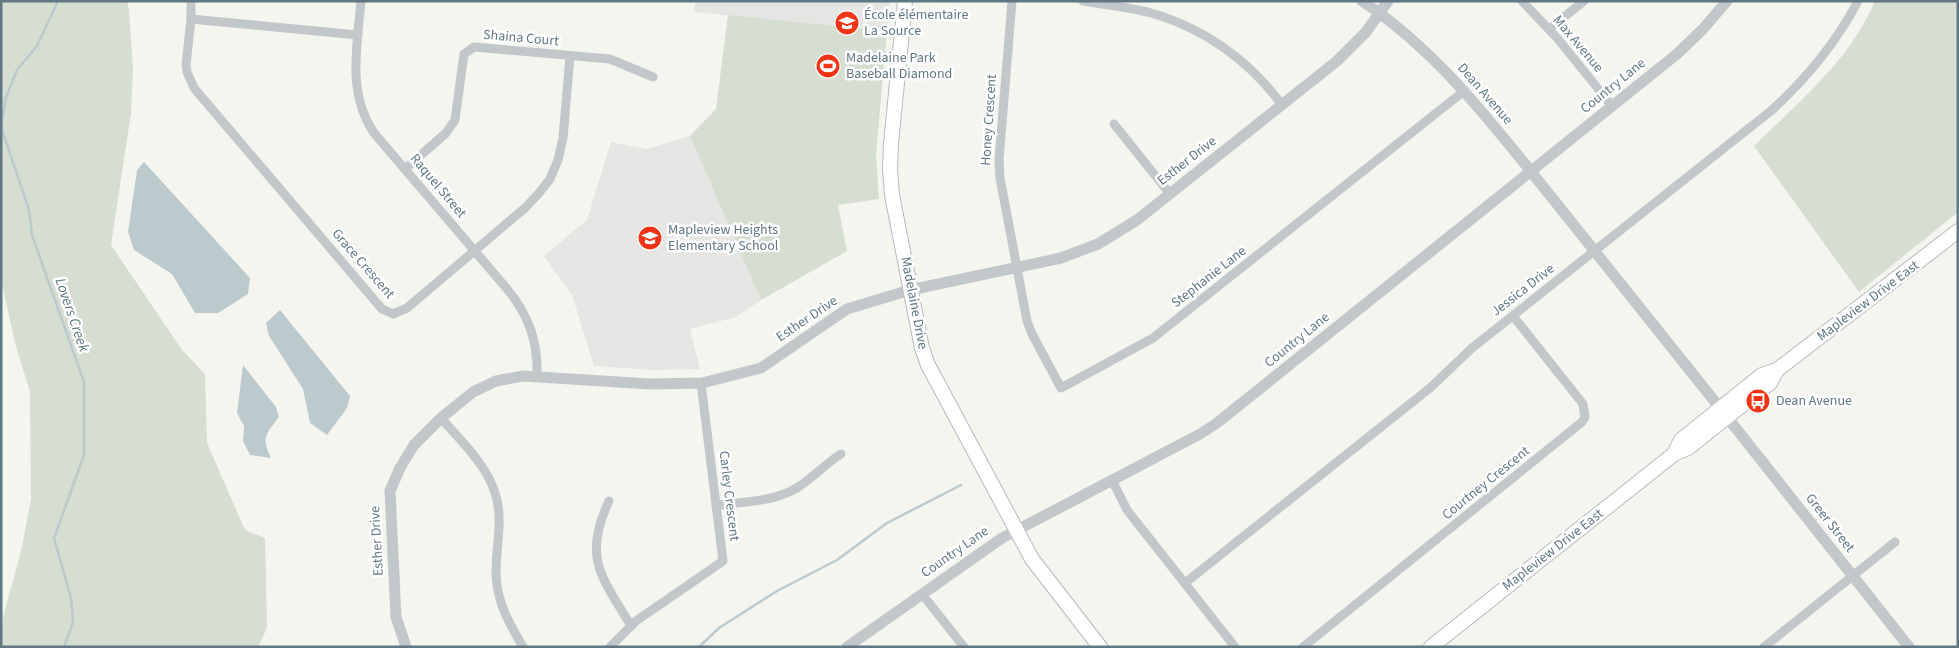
<svg xmlns="http://www.w3.org/2000/svg" width="1959" height="648" font-family="'Source Sans 3',sans-serif">
	<style>
		.built { fill: #e5e6e4 }
		.green { fill: #d6ddd1 }
		.water { fill: #bccace }
		.lines { fill: none; stroke-linecap: round; stroke-linejoin: round }
		.stream { stroke: #bccace; stroke-width: 2.5 }
		.primary-casing { stroke: #b5babd; stroke-width: 16 }
		.minor { stroke: #c2c7c9; stroke-width: 9 }
		.tertiary { stroke: #c2c7c9; stroke-width: 11 }
		.primary { stroke: #fff; stroke-width: 14 }
		.labels { text-anchor: middle; dominant-baseline: central; stroke-width: 5; stroke-linejoin: round; paint-order: stroke }
		.poi-label { font-size: 14px; fill: #617884; stroke: #fff; text-anchor: start }
		.street-label { font-size: 14px; fill: #617884; stroke: #fff }
		.water-label { font-size: 15px; font-style: italic; fill: #5c7b82; stroke: #fff }
	</style>
	<rect width="100%" height="100%" fill="#f5f5f0"/>
	<g class="built">
		<polygon points="695,1 890,1 887,31 694,12"/>
		<polygon points="690,136 761,300 736,317 690,329 700,369 653,370 594,366 572,295 544,256 587,220 611,142 647,149"/>
	</g>
	<g class="green">
		<polygon points="1,1 127,1 129,10 133,67 131,113 111,245 182,350 205,374 207,443 245,530 265,538 267,628 258,647 1,647 1,625 22,547 31,499 30,392 15,343 1,279"/>
		<path d="M1875,1H1958V212L1859,292L1754,146C1799,102 1850,60 1875,1Z"/>
		<polygon points="728,15 887,31 876,155 879,199 838,205 847,251 761,300 690,136 716,109"/>
	</g>
	<g class="water">
		<polygon points="144,162 250,278 248,294 218,313 195,313 172,274 134,250 128,232 137,170"/>
		<polygon points="280,310 350,396 347,408 327,435 310,423 303,389 269,336 266,323"/>
		<path d="M243,365L276,407L279,417C266,434 261,437 271,458L250,455L243,441L244,426L237,413Z"/>
	</g>
	<g class="lines">
		<g class="stream">
			<polyline points="58,1 37,46 17,70 6,97 1,127 29,210 32,235 84,382 84,455 54,538 71,598 73,622 64,647"/>
			<polyline points="699,647 719,628 777,591 837,560 887,523 961,485"/>
		</g>
		<defs>
			<g id="primary">
				<polyline points="905,1 891,144 890,169 892,195 922,348 928,365 1032,559 1100,647"/>
				<polyline points="1674,454 1681,440 1762,375 1777,370 1958,231"/>
				<polyline points="1431,647 1674,454 1688,448 1770,383 1777,370"/>
			</g>
		</defs>
		<use href="#primary" class="primary-casing"/>
		<g class="minor">
			<polyline points="191,1 191,19 186,65 187,72 194,88 382,309 393,314 407,308 525,208 539,193 550,179 558,160 563,138 570,56"/>
			<path d="M361,1C357,47 347,93 374,133L508,290C529,316 538,342 537,376"/>
			<polyline points="1012,1 999,160 1000,178 1027,321 1032,334 1061,388 1153,338 1464,91"/>
			<path d="M1083,1C1106,5 1129,7 1151,13C1204,28 1250,61 1282,105"/>
			<polyline points="1522,1 1558,39 1612,106"/>
			<polyline points="191,19 358,35"/>
			<polyline points="1549,29 1584,1"/>
			<polyline points="1114,124 1170,194"/>
			<polyline points="405,169 446,133 455,120 464,54 474,47 610,59 653,77"/>
			<path d="M441,418C461,441 488,466 496,496C503,520 496,547 496,572C496,601 509,623 523,647"/>
			<polyline points="1112,480 1127,510 1235,647"/>
			<path d="M609,501C582,558 602,577 631,626"/>
			<path d="M716,505C742,502 772,502 795,489C812,479 825,464 841,454"/>
			<path d="M1185,583L1430,388L1472,348L1772,110C1807,78 1836,43 1858,1"/>
			<polyline points="922,594 964,647"/>
			<polyline points="610,647 636,621 723,561 701,383"/>
			<polyline points="1303,647 1582,422 1585,417 1583,404 1513,316"/>
			<polyline points="1764,647 1895,542"/>
		</g>
		<g class="tertiary">
			<path d="M1362,1C1440,53 1495,127 1553,199C1609,269 1665,339 1720,408"/>
			<polyline points="1727,417 1909,647"/>
			<polyline points="406,647 396,617 390,491 400,468 414,445 441,418 473,392 496,381 523,376 650,384 702,383 761,368 847,309 910,290 1061,258 1098,244 1137,220 1337,61 1366,32 1388,1"/>
			<polyline points="847,647 1002,538 1200,434 1217,423 1677,54 1703,29 1727,1"/>
		</g>
		<use href="#primary" class="primary"/>
	</g>
	<defs>
		<symbol id="school-disc" viewBox="-11 -11 22 22"><circle r="9.5" fill="#f23314" stroke="#fff"/><path d="M0-5L7-2L0 1L-7-2ZM-4 1L0 2.5L4 1V4Q0 6-4 4Z" fill="#fff"/></symbol>
		<symbol id="stadium-disc" viewBox="-11 -11 22 22"><circle r="9.5" fill="#f23314" stroke="#fff"/><path d="M0-5a6.5 5 0 1 0 0 10a6.5 5 0 1 0 0-10ZM-3.5-1.8h7v3.6h-7Z" fill="#fff"/></symbol>
		<symbol id="bus-disc" viewBox="-11 -11 22 22"><circle r="9.5" fill="#f23314" stroke="#fff"/><path d="M-5-6H5V4H4V6H2V4H-2V6H-4V4H-5ZM-3.5-4V0h7V-4ZM-3.5 1.2v1.5H-2V1.2ZM2 1.2v1.5H3.5V1.2Z" fill="#fff"/></symbol>
	</defs>
	<g fill-rule="evenodd">
		<use href="#school-disc" x="833" y="9" width="28" height="28"/>
		<use href="#stadium-disc" x="814" y="52" width="28" height="28"/>
		<use href="#school-disc" x="636" y="224" width="28" height="28"/>
		<use href="#bus-disc" x="1744" y="387" width="28" height="28"/>
	</g>
	<g class="labels">
		<g class="poi-label">
			<text x="864" y="15">École élémentaire<tspan x="864" dy="16">La Source</tspan></text>
			<text x="846" y="58">Madelaine Park<tspan x="846" dy="16">Baseball Diamond</tspan></text>
			<text x="668" y="230">Mapleview Heights<tspan x="668" dy="16">Elementary School</tspan></text>
			<text x="1776" y="401">Dean Avenue</text>
		</g>
		<g class="street-label">
			<text transform="translate(521 38) rotate(5)">Shaina Court</text>
			<text transform="translate(1578 44) rotate(50)">Max Avenue</text>
			<text transform="translate(1613 86) rotate(-39)">Country Lane</text>
			<text transform="translate(1485 94) rotate(49)">Dean Avenue</text>
			<text transform="translate(989 120) rotate(-86)">Honey Crescent</text>
			<text transform="translate(1187 161) rotate(-38)">Esther Drive</text>
			<text transform="translate(438 186) rotate(50)">Raquel Street</text>
			<text transform="translate(363 264) rotate(49)">Grace Crescent</text>
			<text transform="translate(1209 277) rotate(-38)">Stephanie Lane</text>
			<text transform="translate(1523 290) rotate(-38)">Jessica Drive</text>
			<text transform="translate(1868 301) rotate(-37)">Mapleview Drive East</text>
			<text transform="translate(914 303) rotate(79)">Madelaine Drive</text>
			<text transform="translate(807 319) rotate(-34)">Esther Drive</text>
			<text transform="translate(1297 340) rotate(-39)">Country Lane</text>
			<text transform="translate(1486 483) rotate(-39)">Courtney Crescent</text>
			<text transform="translate(729 496) rotate(83)">Carley Crescent</text>
			<text transform="translate(1830 523) rotate(52)">Greer Street</text>
			<text transform="translate(377 541) rotate(-93)">Esther Drive</text>
			<text transform="translate(1553 550) rotate(-38)">Mapleview Drive East</text>
			<text transform="translate(955 552) rotate(-35)">Country Lane</text>
		</g>
		<g class="water-label">
			<text transform="translate(72 315) rotate(71)">Lovers Creek</text>
		</g>
	</g>
	<rect width="1959" height="648" fill="none" stroke="#617884" stroke-width="5"/>
</svg>
